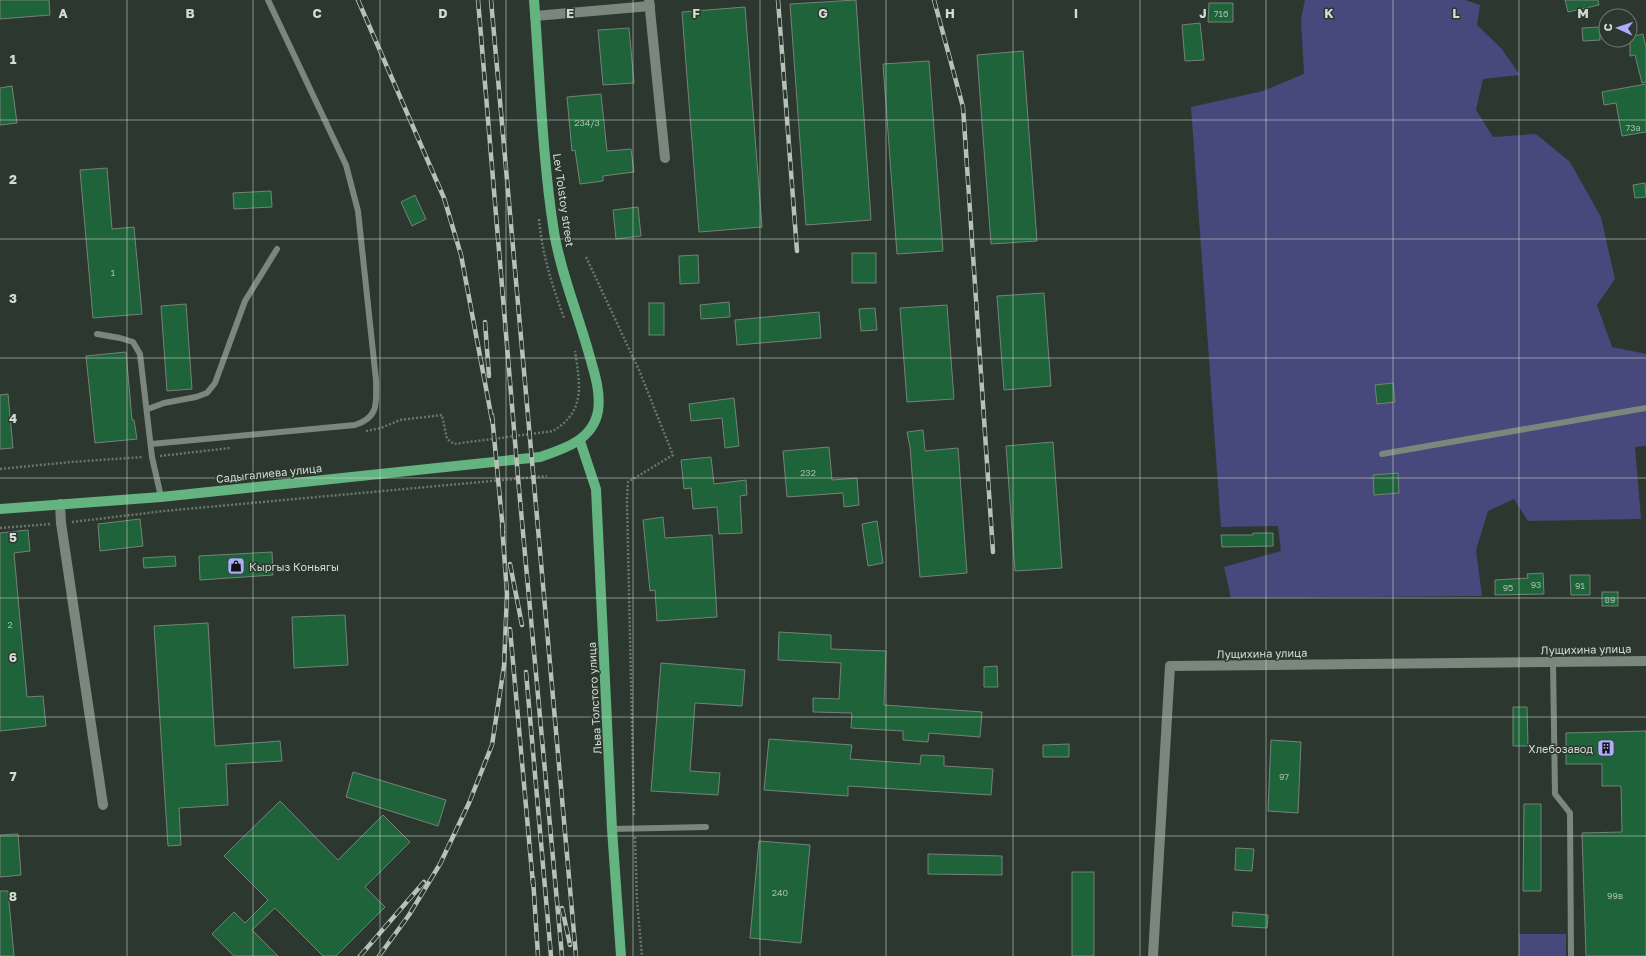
<svg xmlns="http://www.w3.org/2000/svg" width="1646" height="956" font-family="'Golos Text',sans-serif">
	<style>
		.green { fill: #47487c }
		.building { fill: #1f633a; stroke: #758278 }
		.lines { fill: none; stroke-linecap: round; stroke-linejoin: round }
		.path { stroke: #6a756d; stroke-width: 2.5; stroke-dasharray: 2 2; stroke-linecap: butt }
		.lane { stroke: #7a877d; stroke-width: 6 }
		.street { stroke: #7a877d; stroke-width: 10 }
		.primary { stroke: #63b481; stroke-width: 10 }
		.rail-casing { stroke: #b7c0b9; stroke-width: 4.5 }
		.rail { stroke: #2c382f; stroke-width: 3; stroke-dasharray: 9; stroke-linecap: butt }
		.grid { fill: none; stroke: #d3dbd5; stroke-width: 1; stroke-opacity: 0.55 }
		.labels { text-anchor: middle; dominant-baseline: central; stroke-width: 3; stroke-linejoin: round; paint-order: stroke }
		.number-label { font-size: 9px; fill: #a6bdae }
		.street-label { font-size: 11px; fill: #d3dbd5; stroke: #2c382f }
		.poi-label { font-size: 11px; fill: #d3dbd5; stroke: #2c382f; text-anchor: start }
		.grid-label { font-size: 13px; text-anchor: middle; font-weight: bold; fill: #d3dbd5; stroke: #2c382f; stroke-width: 3; stroke-linejoin: round; paint-order: stroke }
	</style>
	<rect width="100%" height="100%" fill="#2c382f"/>
	<g class="green">
		<polygon points="1305,0 1465,0 1480,5 1477,25 1501,48 1520,75 1483,79 1476,110 1493,137 1536,134 1570,162 1601,217 1615,279 1597,305 1612,347 1646,354 1646,446 1635,447 1641,519 1528,521 1514,499 1488,511 1476,550 1482,596 1231,598 1224,567 1281,551 1278,526 1221,527 1191,107 1263,91 1304,74 1301,19"/>
		<rect x="1519" y="934" width="47" height="22"/>
	</g>
	<g class="building">
		<polygon points="0,0 49,0 50,15 0,19"/>
		<polygon points="856,0 871,220 806,225 790,4"/>
		<polygon points="1565,0 1598,0 1599,5 1568,12"/>
		<polygon points="1209,3 1233,3 1233,22 1208,22"/>
		<polygon points="745,7 762,227 699,232 682,12"/>
		<polygon points="1200,23 1204,60 1185,61 1182,25"/>
		<polygon points="1600,27 1600,40 1583,41 1582,28"/>
		<polygon points="629,28 634,83 603,85 598,30"/>
		<polygon points="1643,34 1646,48 1646,82 1642,83 1635,55 1630,56 1630,37"/>
		<polygon points="1023,51 1037,241 991,244 977,55"/>
		<polygon points="929,61 943,251 897,254 883,64"/>
		<polygon points="1646,84 1646,132 1622,136 1616,103 1604,105 1602,92"/>
		<polygon points="12,86 17,123 0,125 0,88"/>
		<polygon points="601,94 607,151 631,149 634,172 603,176 603,181 580,184 575,150 572,151 567,97"/>
		<polygon points="107,168 112,229 134,227 142,314 93,318 80,170"/>
		<polygon points="1645,183 1646,197 1635,198 1633,185"/>
		<polygon points="271,191 272,207 234,209 233,193"/>
		<polygon points="415,195 426,219 412,226 401,202"/>
		<polygon points="638,207 641,236 616,239 613,210"/>
		<rect x="852" y="253" width="24" height="30"/>
		<polygon points="698,255 699,283 680,284 679,256"/>
		<polygon points="1044,293 1051,386 1004,390 997,296"/>
		<polygon points="729,302 730,317 701,319 700,305"/>
		<rect x="649" y="303" width="15" height="32"/>
		<polygon points="186,304 192,389 167,391 161,306"/>
		<polygon points="947,305 954,399 907,402 900,308"/>
		<polygon points="875,308 877,330 861,331 859,309"/>
		<polygon points="819,312 821,338 737,345 735,320"/>
		<polygon points="126,352 132,420 134,420 137,439 95,443 86,356"/>
		<polygon points="1393,383 1395,402 1377,404 1375,385"/>
		<polygon points="8,394 13,448 0,449 0,395"/>
		<polygon points="734,398 739,446 725,448 722,418 691,421 689,404"/>
		<polygon points="923,430 925,451 958,448 967,573 920,577 910,447 907,432"/>
		<polygon points="1053,442 1062,568 1015,571 1006,446"/>
		<polygon points="829,447 832,480 857,478 859,505 844,507 843,493 787,497 783,451"/>
		<polygon points="711,457 714,484 746,480 747,495 740,496 742,533 719,534 717,507 693,509 691,488 684,489 681,460"/>
		<polygon points="1398,473 1399,493 1374,495 1373,475"/>
		<polygon points="663,517 665,538 712,535 717,617 657,621 655,590 650,591 643,520"/>
		<polygon points="140,519 143,546 100,551 98,524"/>
		<polygon points="877,521 883,563 868,566 862,524"/>
		<polygon points="28,530 30,551 14,553 27,697 43,696 46,726 0,731 0,533"/>
		<polygon points="1253,533 1273,533 1273,546 1222,547 1221,535 1253,535"/>
		<polygon points="272,552 273,575 200,580 199,556"/>
		<polygon points="175,556 176,566 144,568 143,558"/>
		<polygon points="1543,573 1544,594 1495,595 1495,580 1528,578 1527,574"/>
		<polygon points="1570,575 1590,575 1590,595 1571,595"/>
		<rect x="1602" y="592" width="16" height="14"/>
		<polygon points="345,615 348,665 294,668 292,617"/>
		<polygon points="208,623 215,746 280,741 282,761 226,764 228,805 179,808 181,845 168,846 154,626"/>
		<polygon points="779,632 831,635 831,649 886,651 884,705 982,712 980,737 929,733 928,742 903,740 903,731 851,728 852,713 813,712 813,698 839,699 841,663 778,660"/>
		<polygon points="661,663 745,670 742,706 695,703 690,771 720,773 718,795 651,791"/>
		<polygon points="997,666 998,687 984,687 984,667"/>
		<polygon points="1513,707 1527,707 1528,746 1513,746"/>
		<polygon points="1646,731 1646,956 1586,956 1582,833 1622,832 1621,786 1602,786 1602,764 1566,764 1566,733"/>
		<polygon points="769,739 852,745 850,759 920,764 921,755 944,756 944,766 993,769 991,795 848,786 848,796 764,790"/>
		<polygon points="1271,740 1301,742 1298,813 1268,811"/>
		<polygon points="1069,744 1069,757 1043,757 1043,745"/>
		<polygon points="353,772 446,800 438,826 346,797"/>
		<polygon points="280,801 338,860 383,815 410,842 365,887 385,907 336,956 323,956 275,908 252,930 278,956 234,956 212,934 234,912 245,923 268,900 224,856"/>
		<polygon points="1524,804 1541,804 1541,891 1523,891"/>
		<polygon points="18,834 21,875 0,877 0,835"/>
		<polygon points="759,841 810,845 801,943 750,938"/>
		<polygon points="1236,848 1254,849 1252,871 1235,870"/>
		<polygon points="928,854 1002,856 1002,875 928,874"/>
		<rect x="1072" y="872" width="22" height="84"/>
		<polygon points="0,891 8,891 14,956 0,956"/>
		<polygon points="1233,912 1268,915 1267,928 1232,926"/>
	</g>
	<g class="lines">
		<g class="path">
			<path d="M539,219C542,254 552,285 564,318"/>
			<polyline points="586,257 639,370 673,455 628,482 627,501 634,815"/>
			<path d="M366,431L381,428L400,420L442,415L447,439L454,444L553,431C586,411 580,385 575,351"/>
			<polyline points="160,456 230,448"/>
			<polyline points="0,469 71,462 143,457"/>
			<polyline points="72,522 164,511 547,476"/>
			<polyline points="0,528 51,524"/>
			<polyline points="635,837 637,901 642,956"/>
		</g>
		<g class="lane">
			<polyline points="97,334 120,338 133,342 140,354 152,457 161,497"/>
			<polyline points="148,409 164,403 196,397 207,393 215,383 245,301 277,249"/>
			<path d="M151,444L355,425C380,417 376,402 376,380L358,211L346,165L268,0"/>
			<polyline points="1382,454 1646,408"/>
			<polyline points="1553,662 1555,794 1570,813 1571,956"/>
			<polyline points="612,829 706,827"/>
		</g>
		<g class="street">
			<polyline points="649,0 665,158"/>
			<polyline points="535,16 650,6"/>
			<polyline points="60,504 61,523 103,805"/>
			<polyline points="1153,956 1170,666 1646,661"/>
		</g>
		<g class="primary">
			<polyline points="580,441 596,489 612,829 621,956"/>
			<path d="M0,509L161,497L540,457C564,449 593,440 598,411C601,391 594,372 589,354C578,314 561,274 554,232C542,156 540,77 534,0"/>
		</g>
		<defs>
			<g id="rail">
				<polyline points="358,0 444,198 461,255 492,420"/>
				<polyline points="478,0 519,489 562,956"/>
				<polyline points="491,0 576,956"/>
				<polyline points="778,0 797,251"/>
				<polyline points="934,0 963,107 993,552"/>
				<polyline points="485,322 489,376"/>
				<polyline points="492,415 503,531"/>
				<polyline points="510,564 522,625"/>
				<polyline points="510,629 533,884"/>
				<polyline points="526,672 551,956"/>
				<polyline points="533,878 538,956"/>
				<polyline points="562,908 570,945"/>
				<polyline points="360,956 424,882"/>
				<polyline points="379,956 409,915 440,864 469,803 492,745 504,666 507,594 502,525"/>
			</g>
		</defs>
		<use href="#rail" class="rail-casing"/>
		<use href="#rail" class="rail"/>
	</g>
	<path class="grid" d="M127,0V956M253,0V956M380,0V956M506,0V956M633,0V956M760,0V956M886,0V956M1013,0V956M1140,0V956M1266,0V956M1393,0V956M1519,0V956M0,120H1646M0,239H1646M0,358H1646M0,478H1646M0,598H1646M0,717H1646M0,836H1646"/>
	<defs>
		<symbol id="shop-square" viewBox="-11 -11 22 22"><rect x="-9" y="-9" width="18" height="18" rx="4" fill="#abaffb" stroke="#2c382f"/><path d="M-5-2.5h2.3a2.7 3.5 0 0 1 5.4 0H5L5.5 6h-11ZM-1.5-2.5h3a1.5 2.3 0 0 0-3 0Z" fill="#111"/></symbol>
		<symbol id="building-square" viewBox="-11 -11 22 22"><rect x="-9" y="-9" width="18" height="18" rx="4" fill="#abaffb" stroke="#2c382f"/><path d="M-4-6H4V6H1V3H-1V6H-4ZM-2.5-4.3h1.7v1.8h-1.7ZM.8-4.3h1.7v1.8H.8ZM-2.5-1h1.7V.8h-1.7ZM.8-1h1.7V.8H.8Z" fill="#111"/></symbol>
	</defs>
	<g fill-rule="evenodd">
		<use href="#shop-square" x="226" y="556" width="20" height="20"/>
		<use href="#building-square" x="1596" y="738" width="20" height="20"/>
	</g>
	<g class="labels">
		<g class="number-label">
			<text x="1221" y="13">71б</text>
			<text x="587" y="122">234/3</text>
			<text x="1633" y="127">73а</text>
			<text x="113" y="272">1</text>
			<text x="808" y="472">232</text>
			<text x="1536" y="584">93</text>
			<text x="1580" y="585">91</text>
			<text x="1508" y="587">95</text>
			<text x="1610" y="599">89</text>
			<text x="10" y="624">2</text>
			<text x="1284" y="776">97</text>
			<text x="780" y="892">240</text>
			<text x="1615" y="895">99в</text>
		</g>
		<g class="street-label">
			<text transform="translate(564 200) rotate(82)">Lev Tolstoy street</text>
			<text transform="translate(269 473) rotate(-6)">Садыгалиева улица</text>
			<text transform="translate(1586 649) rotate(-1)">Лущихина улица</text>
			<text transform="translate(1262 653) rotate(-1)">Лущихина улица</text>
			<text transform="translate(594 698) rotate(-93)">Льва Толстого улица</text>
		</g>
		<g class="poi-label">
			<text x="249" y="566">Кыргыз Коньягы</text>
			<text x="1593" y="748" text-anchor="end">Хлебозавод</text>
		</g>
	</g>
	<g class="grid-label">
		<text x="63" y="18">A</text>
		<text x="190" y="18">B</text>
		<text x="317" y="18">C</text>
		<text x="443" y="18">D</text>
		<text x="570" y="18">E</text>
		<text x="696" y="18">F</text>
		<text x="823" y="18">G</text>
		<text x="950" y="18">H</text>
		<text x="1076" y="18">I</text>
		<text x="1203" y="18">J</text>
		<text x="1329" y="18">K</text>
		<text x="1456" y="18">L</text>
		<text x="1583" y="18">M</text>
		<text x="13" y="64">1</text>
		<text x="13" y="184">2</text>
		<text x="13" y="303">3</text>
		<text x="13" y="423">4</text>
		<text x="13" y="542">5</text>
		<text x="13" y="662">6</text>
		<text x="13" y="781">7</text>
		<text x="13" y="901">8</text>
	</g>
	<g transform="translate(1618 28) rotate(273)"><circle r="19" fill="#2c382f" stroke="#6f7971"/>
	<path d="M0-3L7 15L0 10L-7 15Z" fill="#abaffb"/>
	<text y="-6" font-size="11" font-weight="bold" text-anchor="middle" fill="#d3dbd5">С</text>
	</g>
</svg>
